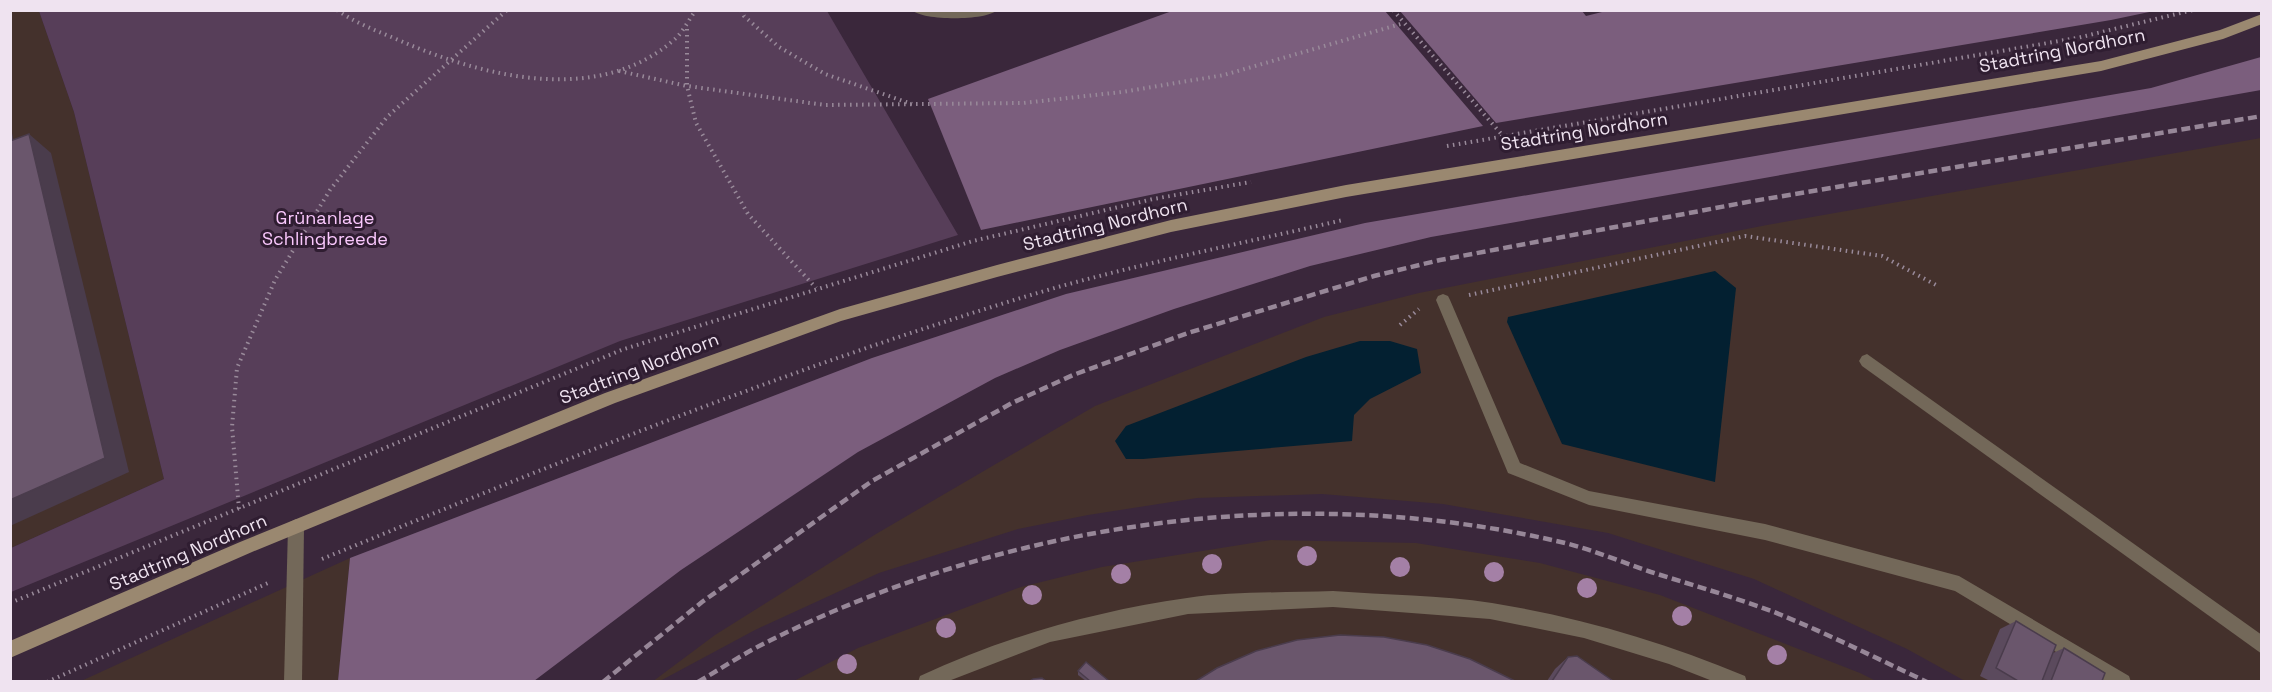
<svg xmlns="http://www.w3.org/2000/svg" width="2272" height="692" font-family="'Space Grotesk',sans-serif">
	<style>
		.industrial { fill: #44312c }
		.green { fill: #573e59 }
		.forest { fill: #7b5e7d }
		.water { fill: #032031 }
		.lines { fill: none; stroke-linecap: round; stroke-linejoin: round }
		.path { stroke: #998a9a; stroke-width: 4; stroke-dasharray: 1.5 4.5; stroke-linecap: butt }
		.service { fill: #736859; fill-rule: evenodd }
		.minor { fill: #736859; fill-rule: evenodd }
		.secondary { fill: #9a8870; fill-rule: evenodd }
		.rail { stroke: #978798; stroke-width: 4.5; stroke-dasharray: 9 4.5; stroke-linecap: butt }
		.tree { fill: #a480a6 }
		.wall { fill: #5b4a5d }
		.shaded-wall { fill: #4a3c4c }
		.building { fill: #6a566c; stroke: #4a3c4c; stroke-width: 1.5 }
		.labels { text-anchor: middle; dominant-baseline: central; stroke-width: 6; stroke-linejoin: round; paint-order: stroke }
		.street-label { font-size: 18px; fill: #efe3f0; stroke: #2f1d31 }
		.park-label { font-size: 18px; fill: #fac8fd; stroke: #2f1d31 }
	</style>
	<rect width="100%" height="100%" fill="#3a273b"/>
	<g class="industrial">
		<polygon points="10,11 39,11 74,112 164,479 11,548"/>
		<polygon points="2261,138 2261,681 1965,681 1907,649 1754,579 1608,533 1443,504 1322,494 1197,498 1088,515 1018,529 879,573 755,630 660,681 652,682 715,635 876,534 1095,406 1324,317 1419,293 1767,225"/>
		<polygon points="1271,540 1416,543 1540,563 1660,595 1860,673 1876,681 792,682 858,648 1021,587 1102,567"/>
		<polygon points="350,558 338,681 79,682 238,609"/>
	</g>
	<polygon class="green" points="39,11 827,11 958,235 620,341 11,592 11,548 164,479 74,112"/>
	<g class="forest">
		<polygon points="1385,11 1483,126 981,230 928,99 1172,11"/>
		<polygon points="1582,11 1586,16 1610,10 2154,11 2111,20 1496,123 1400,11"/>
		<polygon points="2261,57 2261,90 1431,237 1310,266 1174,309 1060,350 995,378 858,452 681,570 534,681 338,681 350,558 872,358 1066,294 1365,223 2151,88"/>
	</g>
	<g class="water">
		<polygon points="1715,271 1736,288 1715,482 1562,444 1507,322 1508,317"/>
		<polygon points="1360,341 1390,341 1417,349 1421,373 1370,399 1354,415 1352,441 1143,459 1126,459 1115,441 1126,426 1306,357"/>
	</g>
	<g class="lines">
		<g class="path">
			<path d="M337,10C357,24 380,32 403,42C485,77 599,106 675,39C683,32 689,19 696,10"/>
			<polyline points="741,10 744,16 779,47 825,74 912,104"/>
			<polyline points="1393,10 1503,136"/>
			<polyline points="687,29 687,86 696,123 748,214 816,288"/>
			<polyline points="619,71 687,86 825,105 1023,103 1122,92 1224,75 1404,23"/>
			<polyline points="1447,146 2077,38 2193,10"/>
			<polyline points="1469,295 1745,236 1882,256 1936,285"/>
			<polyline points="1400,325 1419,309"/>
			<polyline points="239,509 232,427 237,368 275,280 330,190 387,117 507,10"/>
			<path d="M322,559C564,460 807,360 1058,287C1152,261 1248,242 1343,220"/>
			<polyline points="10,603 624,349 973,241 1153,199 1251,182"/>
			<polyline points="47,682 268,583"/>
		</g>
		<g class="service">
			<polygon points="1443,294 1448,296 1450,300 1520,463 1589,491 1765,524 1959,576 2129,676 2131,682 2106,682 1955,591 1765,540 1589,505 1508,473 1436,300 1438,296"/>
			<polygon points="1867,354 2262,635 2262,654 1862,366 1859,361 1862,356"/>
			<polygon points="296,519 302,522 304,527 302,682 284,682 288,527 290,522"/>
			<path d="M1333,591C1385,595 1440,595 1492,603C1579,617 1664,642 1745,676L1747,682H1715L1669,664L1584,638L1490,619L1333,607L1188,614L1050,642L946,682H918L920,676C1004,637 1095,611 1187,598C1233,591 1286,593 1333,591Z"/>
		</g>
		<path class="minor" d="M912,10H997C987,21 922,21 912,10Z"/>
		<polygon class="secondary" points="2262,14 2262,24 2223,39 2101,71 1346,197 1171,232 997,277 841,321 615,403 252,552 10,658 10,641 240,542 605,393 840,309 997,265 1171,220 1346,185 2101,61 2220,30"/>
		<g class="rail">
			<polyline points="603,682 702,602 872,481 1012,403 1073,375 1188,333 1374,276 1440,260 1753,201 2262,116"/>
			<path d="M698,682C722,668 746,652 771,640C1009,522 1292,482 1552,540C1586,547 1619,561 1651,572C1692,585 1734,597 1774,612C1826,633 1876,658 1927,682"/>
		</g>
	</g>
	<g class="tree">
		<circle cx="1307" cy="556" r="10"/>
		<circle cx="1212" cy="564" r="10"/>
		<circle cx="1400" cy="567" r="10"/>
		<circle cx="1494" cy="572" r="10"/>
		<circle cx="1121" cy="574" r="10"/>
		<circle cx="1587" cy="588" r="10"/>
		<circle cx="1032" cy="595" r="10"/>
		<circle cx="1682" cy="616" r="10"/>
		<circle cx="946" cy="628" r="10"/>
		<circle cx="1777" cy="655" r="10"/>
		<circle cx="847" cy="664" r="10"/>
	</g>
	<g class="wall">
		<polygon points="2016,621 2053,653 2064,648 2102,681 1990,681 1980,676 2000,629"/>
		<polygon points="1568,657 1613,681 1547,681 1555,669"/>
		<polygon points="1078,671 1109,681 1086,681 1078,675"/>
	</g>
	<g class="shaded-wall">
		<polygon points="10,124 19,165 10,169"/>
		<polygon points="29,134 51,153 129,472 10,526 10,500"/>
	</g>
	<g class="building">
		<polygon points="29,134 105,458 10,500 10,141"/>
		<polygon points="2016,621 2056,645 2042,681 2018,681 1996,668"/>
		<polygon points="1340,635 1384,637 1427,645 1470,659 1515,681 1196,681 1217,668 1256,651 1297,640"/>
		<polygon points="2064,648 2105,673 2102,681 2051,681"/>
		<polygon points="1577,656 1613,681 1552,681 1568,657"/>
		<polygon points="1086,662 1109,681 1090,681 1078,671"/>
		<polygon points="1042,678 1046,681 1030,681 1033,679"/>
	</g>
	<g class="labels">
		<g class="street-label">
			<text transform="translate(2062 50) rotate(-11)">Stadtring Nordhorn</text>
			<text transform="translate(1584 131) rotate(-9)">Stadtring Nordhorn</text>
			<text transform="translate(1105 224) rotate(-14)">Stadtring Nordhorn</text>
			<text transform="translate(639 368) rotate(-21)">Stadtring Nordhorn</text>
			<text transform="translate(188 552) rotate(-23)">Stadtring Nordhorn</text>
		</g>
		<g class="park-label">
			<text x="325" y="217">Grünanlage<tspan x="325" dy="21">Schlingbreede</tspan></text>
		</g>
	</g>
	<rect width="2272" height="692" fill="none" stroke="#efe3f0" stroke-width="24"/>
</svg>
